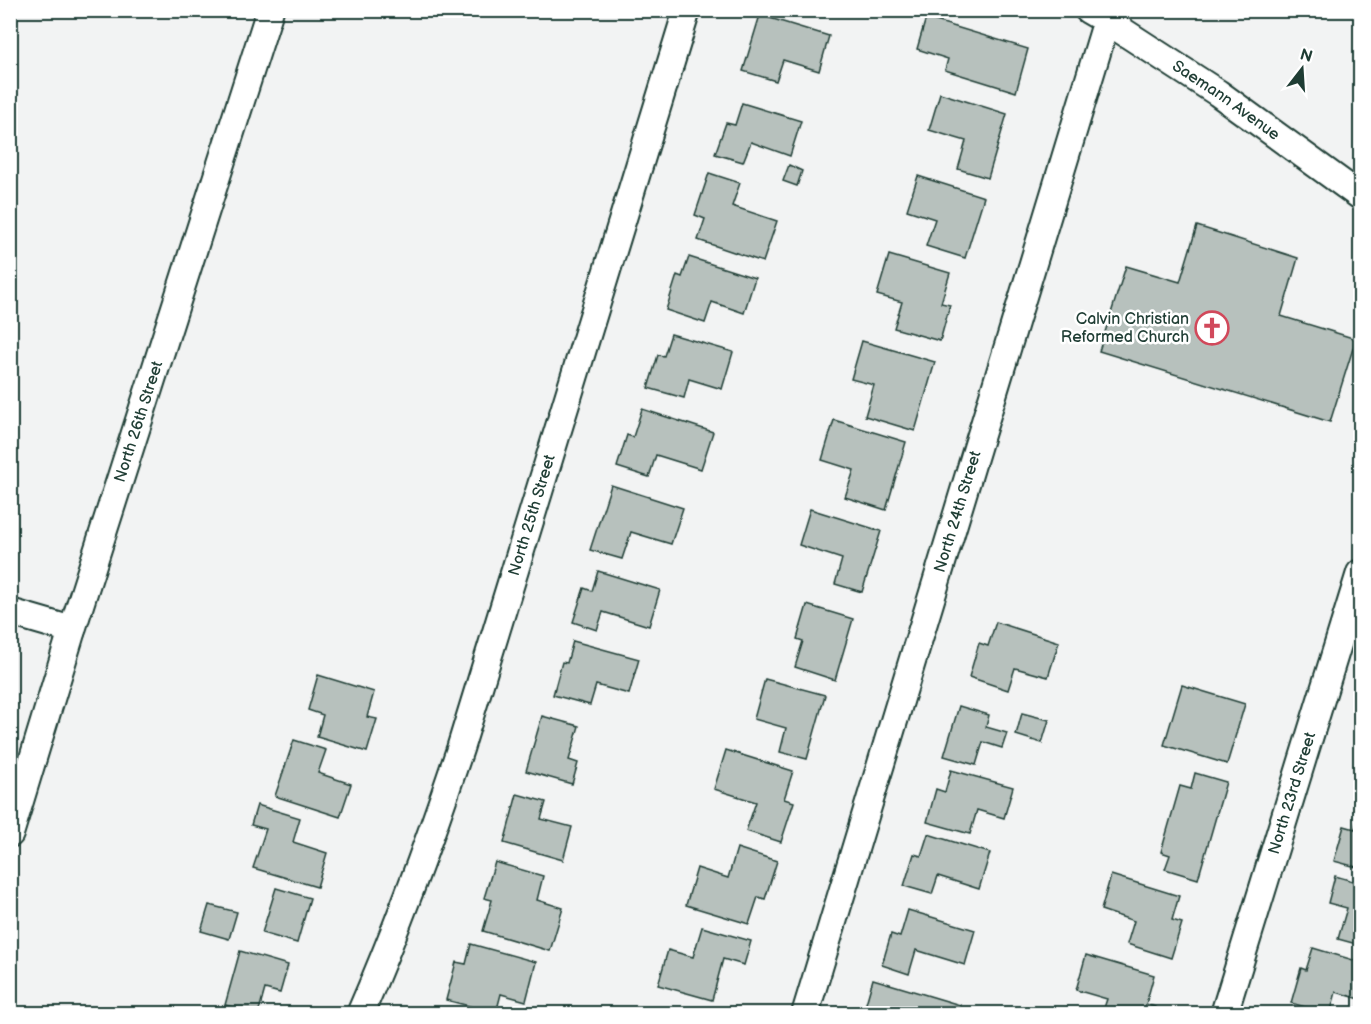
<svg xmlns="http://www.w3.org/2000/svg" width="1371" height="1024" font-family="'Balsamiq Sans',sans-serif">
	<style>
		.building { fill: #b7c1bd; stroke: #1f3d34; stroke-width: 1.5 }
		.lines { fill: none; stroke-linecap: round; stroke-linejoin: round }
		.minor-casing { stroke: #1f3d34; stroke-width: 30 }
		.minor { stroke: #fff; stroke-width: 26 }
		.labels { text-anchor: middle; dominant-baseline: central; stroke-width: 5; stroke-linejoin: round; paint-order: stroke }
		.street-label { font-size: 16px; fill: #1f3d34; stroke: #fff }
		.poi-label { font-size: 16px; fill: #1f3d34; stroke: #fff; text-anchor: end }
	</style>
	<rect width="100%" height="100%" fill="#f2f3f3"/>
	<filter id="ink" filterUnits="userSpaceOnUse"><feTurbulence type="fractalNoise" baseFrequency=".0167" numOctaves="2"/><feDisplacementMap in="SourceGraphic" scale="12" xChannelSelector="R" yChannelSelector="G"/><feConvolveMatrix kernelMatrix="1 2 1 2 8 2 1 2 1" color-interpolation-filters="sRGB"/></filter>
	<g filter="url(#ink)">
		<g class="building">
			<polygon points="760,15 829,36 819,71 783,60 776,81 743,71"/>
			<polygon points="926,18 1028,49 1016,92 945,70 948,59 917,49"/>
			<polygon points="940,93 1007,114 988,178 958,169 966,141 929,130"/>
			<polygon points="742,103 801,121 790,156 751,142 743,162 715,154 726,123 735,125"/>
			<polygon points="789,165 802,171 797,186 783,181"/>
			<polygon points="709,173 740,183 732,206 777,221 763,262 698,240 705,219 695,215"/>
			<polygon points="918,176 984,197 965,258 926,246 935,219 907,210"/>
			<polygon points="1197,226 1298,258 1281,316 1356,339 1330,422 1099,351 1126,266 1180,282"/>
			<polygon points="889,255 950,273 941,303 950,305 940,341 894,328 902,302 877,295"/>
			<polygon points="689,257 755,278 744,313 712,302 705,323 666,310 677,275 682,277"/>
			<polygon points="671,334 733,352 722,389 689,379 684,398 648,388 658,355 664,356"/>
			<polygon points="862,341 935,362 915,431 865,416 874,385 851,379"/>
			<polygon points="642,409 713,432 701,469 656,455 649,477 617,467 627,435 633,437"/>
			<polygon points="834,420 906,442 886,510 845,497 854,470 822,460"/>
			<polygon points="611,485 683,508 671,544 631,532 622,559 590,550"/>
			<polygon points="810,509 881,531 862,592 835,584 842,559 799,545"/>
			<polygon points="598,571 660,590 649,626 603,612 597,630 573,622 584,588 592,591"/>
			<polygon points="807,605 853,619 835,680 795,667 803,641 797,639"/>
			<polygon points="996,622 1059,642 1048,677 1015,668 1008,690 969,677 979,643 988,646"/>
			<polygon points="573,641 639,659 629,694 596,685 590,705 553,695 562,662 567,663"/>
			<polygon points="318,675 374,692 367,717 377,719 367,752 317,737 323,715 308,710"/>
			<polygon points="765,679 825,695 807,759 780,752 786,728 754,719"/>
			<polygon points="1182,685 1245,704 1227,764 1164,745"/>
			<polygon points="959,706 989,715 986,727 1007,733 1002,748 983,742 976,765 944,756"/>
			<polygon points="1022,713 1049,720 1042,743 1016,735"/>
			<polygon points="542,716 579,726 569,760 578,763 572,784 526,771"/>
			<polygon points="294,740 326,750 318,773 351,784 340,817 275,796"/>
			<polygon points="726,750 793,771 784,799 794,802 781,842 746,831 756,802 714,789"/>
			<polygon points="951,770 1013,787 1004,818 977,810 970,834 927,822 936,789 945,792"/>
			<polygon points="1195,773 1226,782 1198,879 1165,869 1170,855 1161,852 1180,786 1191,789"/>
			<polygon points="517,794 546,802 541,819 572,827 563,860 504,843"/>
			<polygon points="257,805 300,818 293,842 327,853 317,887 253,868 266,829 251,825"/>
			<polygon points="1360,808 1360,868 1334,861 1344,826 1355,829"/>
			<polygon points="928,834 990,853 979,889 938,876 932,894 904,886 914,854 921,856"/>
			<polygon points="737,848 777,861 765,899 758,897 749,924 686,905 697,868 728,878"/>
			<polygon points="495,862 543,876 537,900 563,908 550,951 483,931 492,900 484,898"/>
			<polygon points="1111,875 1179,896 1172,920 1182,923 1171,958 1127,944 1134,921 1101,910"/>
			<polygon points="1335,876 1360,883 1360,945 1338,939 1347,908 1328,903"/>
			<polygon points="276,888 310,898 297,943 262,933"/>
			<polygon points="209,905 237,912 229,939 201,931"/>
			<polygon points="908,910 975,930 965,965 916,950 909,974 882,965 891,934 900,937"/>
			<polygon points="702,927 751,941 744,965 723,959 712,1000 658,985 668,950 693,957"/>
			<polygon points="471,944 536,962 526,1001 501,994 496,1013 446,1000 456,962 466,964"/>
			<polygon points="1313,948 1360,962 1360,999 1336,992 1330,1014 1291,1003 1301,968 1306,970"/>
			<polygon points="240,951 288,965 280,993 265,989 258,1014 225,1005"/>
			<polygon points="1086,955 1154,975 1146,1004 1155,1007 1153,1014 1102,1014 1107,999 1076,990"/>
			<polygon points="873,979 960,1005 957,1014 863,1014"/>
		</g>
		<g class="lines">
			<defs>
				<g id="minor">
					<path id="s1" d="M1088,10L1107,21L1218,93L1360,196"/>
					<polyline points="10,612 72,630"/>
					<path id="s2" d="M10,834L72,630L270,10"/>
					<path id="s3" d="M360,1014C398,927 430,839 460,749L687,10"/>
					<path id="s4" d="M805,1014L1110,10"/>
					<path id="s5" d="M1224,1014L1360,573"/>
				</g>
			</defs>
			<use href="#minor" class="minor-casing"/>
			<use href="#minor" class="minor"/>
		</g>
	</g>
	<defs>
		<symbol id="church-ring" viewBox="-11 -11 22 22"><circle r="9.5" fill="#fff" stroke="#d1495b" stroke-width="1.5"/><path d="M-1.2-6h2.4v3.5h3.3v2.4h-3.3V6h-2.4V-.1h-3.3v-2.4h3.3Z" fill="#d1495b"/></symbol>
	</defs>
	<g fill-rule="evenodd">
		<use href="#church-ring" x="1193" y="309" width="38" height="38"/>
	</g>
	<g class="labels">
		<g class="street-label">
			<text stroke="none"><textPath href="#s1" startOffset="165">Saemann Avenue</textPath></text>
			<text stroke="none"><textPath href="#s2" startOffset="432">North 26th Street</textPath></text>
			<text stroke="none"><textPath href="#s4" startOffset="525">North 24th Street</textPath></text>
			<text stroke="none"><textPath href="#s3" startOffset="528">North 25th Street</textPath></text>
			<text stroke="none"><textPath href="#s5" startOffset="231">North 23rd Street</textPath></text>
		</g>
		<g class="poi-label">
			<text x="1189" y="319">Calvin Christian<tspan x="1189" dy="18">Reformed Church</tspan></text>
		</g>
	</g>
	<rect width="1371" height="1024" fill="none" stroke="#fff" stroke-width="36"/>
	<rect x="18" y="18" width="1335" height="988" fill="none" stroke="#1f3d34" stroke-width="2" filter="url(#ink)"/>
	<g transform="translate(1302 69) rotate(17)" stroke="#ffffff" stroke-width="4.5" paint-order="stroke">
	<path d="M0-4.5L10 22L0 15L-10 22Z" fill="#1f3d34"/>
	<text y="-9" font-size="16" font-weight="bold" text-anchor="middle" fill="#1f3d34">N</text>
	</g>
</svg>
